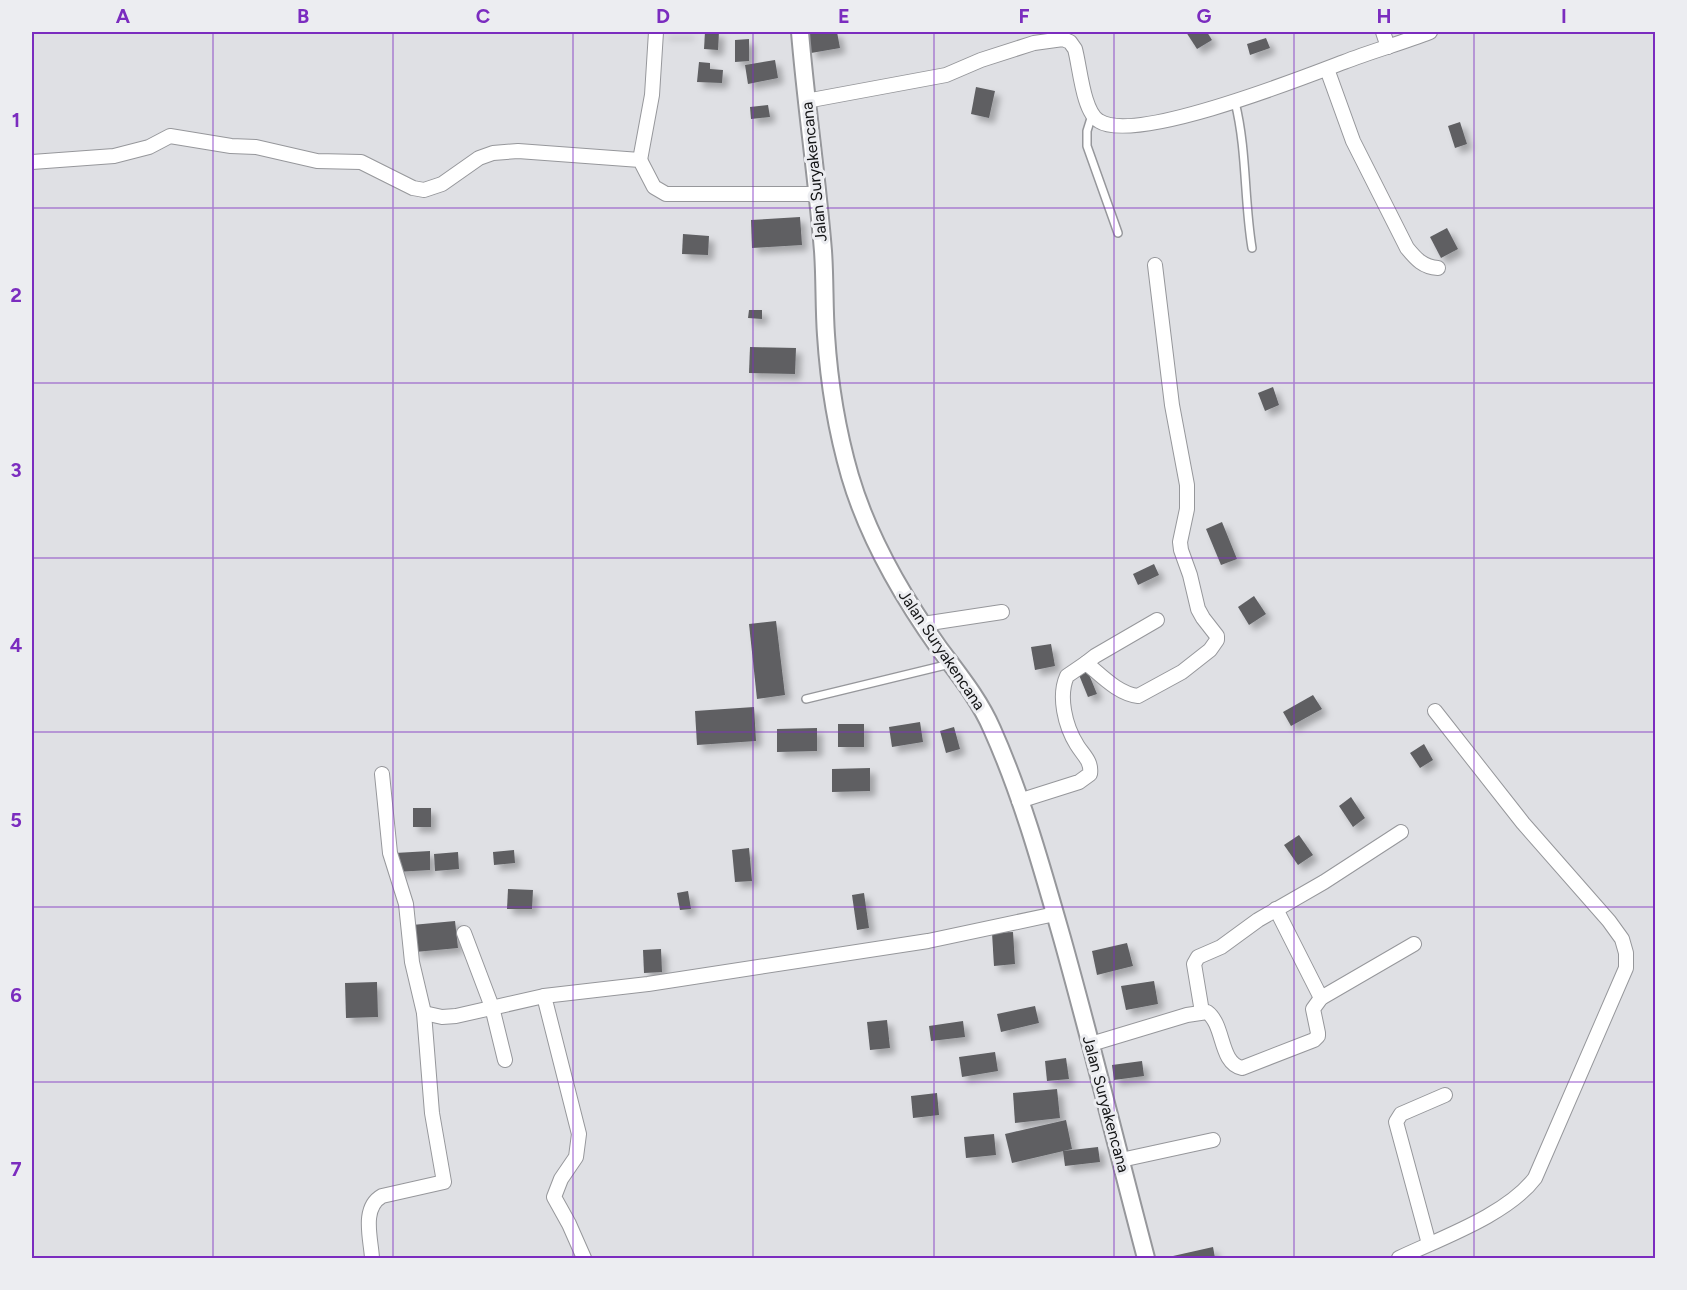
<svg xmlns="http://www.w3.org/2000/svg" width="1687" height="1290" font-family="Figtree,sans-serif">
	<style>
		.building { fill: #5e5f62; filter: url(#shadow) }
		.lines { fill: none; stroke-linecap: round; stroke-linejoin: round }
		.service-casing { stroke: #96979b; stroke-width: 10 }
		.minor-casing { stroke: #96979b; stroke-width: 16 }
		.tertiary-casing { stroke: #96979b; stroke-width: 20 }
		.service { stroke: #fff; stroke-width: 7 }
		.minor { stroke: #fff; stroke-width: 14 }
		.tertiary { stroke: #fff; stroke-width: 16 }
		.grid { fill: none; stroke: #7b2cbf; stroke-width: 1.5; stroke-opacity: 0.55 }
		.labels { text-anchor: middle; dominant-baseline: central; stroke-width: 6; stroke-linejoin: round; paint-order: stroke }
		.street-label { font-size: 16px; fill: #131415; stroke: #ecedf1 }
		.neatline { fill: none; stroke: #7b2cbf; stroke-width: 2 }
		.grid-label { font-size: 20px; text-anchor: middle; font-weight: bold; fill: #7b2cbf }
	</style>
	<defs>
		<filter id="shadow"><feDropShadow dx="5.5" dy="5.5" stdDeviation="3" flood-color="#0004"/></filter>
	</defs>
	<rect width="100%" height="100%" fill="#dfe0e4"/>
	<g class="building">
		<rect x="663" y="32" width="26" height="2"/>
		<polygon points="705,32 719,32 718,50 704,49"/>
		<polygon points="814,32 837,32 840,48 811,53 808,33"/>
		<polygon points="1186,32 1207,32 1212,40 1197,49"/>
		<polygon points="1266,38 1270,48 1250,55 1247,44"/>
		<polygon points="749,39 749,61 735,62 735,40"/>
		<polygon points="775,60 778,78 748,84 745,65"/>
		<polygon points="699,62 710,63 710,69 723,70 722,83 697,82"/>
		<polygon points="976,87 995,91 989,118 971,114"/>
		<polygon points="768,105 770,117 751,119 750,107"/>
		<polygon points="1460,122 1467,144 1455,148 1448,126"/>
		<polygon points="800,217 802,245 752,248 751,220"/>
		<polygon points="1447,228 1458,249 1441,258 1430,237"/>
		<polygon points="683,234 709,236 708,255 682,254"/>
		<polygon points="749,310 762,310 762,319 748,318"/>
		<polygon points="750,347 796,348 795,374 749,373"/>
		<polygon points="1273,387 1279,405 1265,411 1258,393"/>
		<polygon points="1222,522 1237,559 1221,565 1206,529"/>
		<polygon points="1154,564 1159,575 1138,585 1133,574"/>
		<polygon points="1254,596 1266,614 1249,625 1238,607"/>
		<polygon points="776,621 785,695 757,699 749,624"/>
		<polygon points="1051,644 1055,666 1035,670 1031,647"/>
		<polygon points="1088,672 1097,694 1088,697 1079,675"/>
		<polygon points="1313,695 1322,709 1291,726 1283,712"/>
		<polygon points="754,707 756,741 697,745 695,711"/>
		<polygon points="920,722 923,742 892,747 889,727"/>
		<rect x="838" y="724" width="26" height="23"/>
		<polygon points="954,727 960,749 946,753 940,731"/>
		<polygon points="817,728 817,751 777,752 777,729"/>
		<polygon points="1424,744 1433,760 1420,768 1410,753"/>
		<polygon points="870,768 870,791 832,792 832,769"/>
		<polygon points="1351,797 1365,818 1353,827 1339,806"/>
		<rect x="413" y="808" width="18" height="19"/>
		<polygon points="1299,835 1313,855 1298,865 1284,845"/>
		<polygon points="749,848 752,881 735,882 732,850"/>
		<polygon points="514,850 515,863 494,865 493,852"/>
		<polygon points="430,851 430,870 396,872 395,853"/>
		<polygon points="458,852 459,869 435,871 434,854"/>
		<polygon points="508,889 533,890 532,909 507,909"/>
		<polygon points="688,891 691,909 680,910 677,893"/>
		<polygon points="864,893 869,928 857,930 852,895"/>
		<polygon points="455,921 458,948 415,952 412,925"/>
		<polygon points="1013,932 1015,964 994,966 992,933"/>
		<polygon points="1127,943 1133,966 1097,975 1092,951"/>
		<polygon points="661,949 662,972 644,973 643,950"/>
		<polygon points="1154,981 1158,1004 1126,1010 1121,986"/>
		<polygon points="377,982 378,1017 346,1018 345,983"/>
		<polygon points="1035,1006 1039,1023 1001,1032 997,1014"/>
		<polygon points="887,1020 890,1048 870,1050 867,1022"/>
		<polygon points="963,1021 965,1037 931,1041 929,1026"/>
		<polygon points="995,1052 998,1071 962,1077 959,1057"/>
		<polygon points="1066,1058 1069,1079 1047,1081 1045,1061"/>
		<polygon points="1142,1061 1144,1076 1114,1080 1112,1065"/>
		<polygon points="1057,1089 1060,1118 1015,1123 1013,1093"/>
		<polygon points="937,1093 939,1115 913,1118 911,1096"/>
		<polygon points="1066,1120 1072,1149 1012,1163 1005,1134"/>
		<polygon points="994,1134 996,1155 966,1158 964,1137"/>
		<polygon points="1098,1147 1100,1162 1065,1166 1063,1151"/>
		<polygon points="1213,1247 1215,1258 1173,1258 1173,1256"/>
	</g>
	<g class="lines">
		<defs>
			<g id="service">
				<path d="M1235,102C1247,150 1244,200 1252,248"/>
				<polyline points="1092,115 1087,131 1087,146 1118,233"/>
				<polyline points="806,699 950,664"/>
			</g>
			<g id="minor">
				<polyline points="1383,32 1388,47"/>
				<path d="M1327,69L1353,141L1407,248C1416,259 1423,267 1438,268"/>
				<path d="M806,101L946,75L981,60L1034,43L1063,39L1070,42L1075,49C1080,67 1083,112 1099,121C1135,144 1302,78 1344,62C1372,51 1402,43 1430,32"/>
				<polyline points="640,160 652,95 656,32"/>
				<polyline points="32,162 114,156 149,147 170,136 231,146 256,147 317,161 361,162 413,188 424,190 442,184 479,158 493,153 518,151 640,160 654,187 666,194 818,194"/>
				<polyline points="923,624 1002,612"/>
				<polyline points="1086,663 1095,656 1157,620"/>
				<path d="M1019,801L1079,782L1090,774C1092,761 1083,755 1077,745C1065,726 1058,696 1067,676L1086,663C1101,675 1118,694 1138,696L1182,672L1210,650L1217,640V636L1203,618L1198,609L1190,575L1181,550L1180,542L1187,509V485L1172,405L1155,265"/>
				<polyline points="1276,909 1321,998"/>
				<polyline points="464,933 492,1007 505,1060"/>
				<polyline points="1202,1012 1194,964 1198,957 1221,947 1258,920 1324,882 1401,832"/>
				<polyline points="424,1013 442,1017 456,1016 544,996"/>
				<path d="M1091,1044L1187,1015L1207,1012C1225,1025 1219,1063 1242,1068L1314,1040L1318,1036V1033L1313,1009L1321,998L1414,944"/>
				<polyline points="1121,1160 1213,1140"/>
				<polyline points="1429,1244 1396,1122 1401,1114 1445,1095"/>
				<path d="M372,1258C371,1239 361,1208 382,1196L444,1182L432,1113L424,1013L412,962L406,904L390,853L382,774"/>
				<polyline points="584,1258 569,1224 554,1197 561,1179 576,1157 579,1134 544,996 648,984 928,941 1055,914"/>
				<path d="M1399,1258C1441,1238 1507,1215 1535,1178L1626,968V953L1622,939L1609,921L1523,823L1435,711"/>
			</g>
			<path id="tertiary" d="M800,32C806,105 817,177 823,251C825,279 824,307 826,335C829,382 837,431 850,476C868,537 902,596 939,648C959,675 979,699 992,729C1022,796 1042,868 1062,938C1092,1045 1118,1152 1146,1258"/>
		</defs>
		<use href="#service" class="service-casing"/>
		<use href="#minor" class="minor-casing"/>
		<use href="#tertiary" class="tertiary-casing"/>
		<use href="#service" class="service"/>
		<use href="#minor" class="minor"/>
		<use href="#tertiary" class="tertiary"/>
	</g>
	<path class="grid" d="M213,32V1258M393,32V1258M573,32V1258M753,32V1258M934,32V1258M1114,32V1258M1294,32V1258M1474,32V1258M32,208H1656M32,383H1656M32,558H1656M32,732H1656M32,907H1656M32,1082H1656"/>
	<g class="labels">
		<g class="street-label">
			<text transform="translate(814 172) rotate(-96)">Jalan Suryakencana</text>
			<text transform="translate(942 650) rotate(56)">Jalan Suryakencana</text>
			<text transform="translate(1106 1104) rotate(75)">Jalan Suryakencana</text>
		</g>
	</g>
	<rect width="1687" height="1290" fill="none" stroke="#ecedf1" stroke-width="66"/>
	<rect x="33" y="33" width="1621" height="1224" class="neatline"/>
	<g class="grid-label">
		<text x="123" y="23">A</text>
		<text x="303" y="23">B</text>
		<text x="483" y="23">C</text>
		<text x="663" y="23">D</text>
		<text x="844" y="23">E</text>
		<text x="1024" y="23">F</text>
		<text x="1204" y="23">G</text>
		<text x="1384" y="23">H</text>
		<text x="1564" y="23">I</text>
		<text x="16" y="127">1</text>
		<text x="16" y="302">2</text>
		<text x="16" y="477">3</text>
		<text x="16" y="652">4</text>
		<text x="16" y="827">5</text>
		<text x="16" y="1002">6</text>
		<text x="16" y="1176">7</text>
	</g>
</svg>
